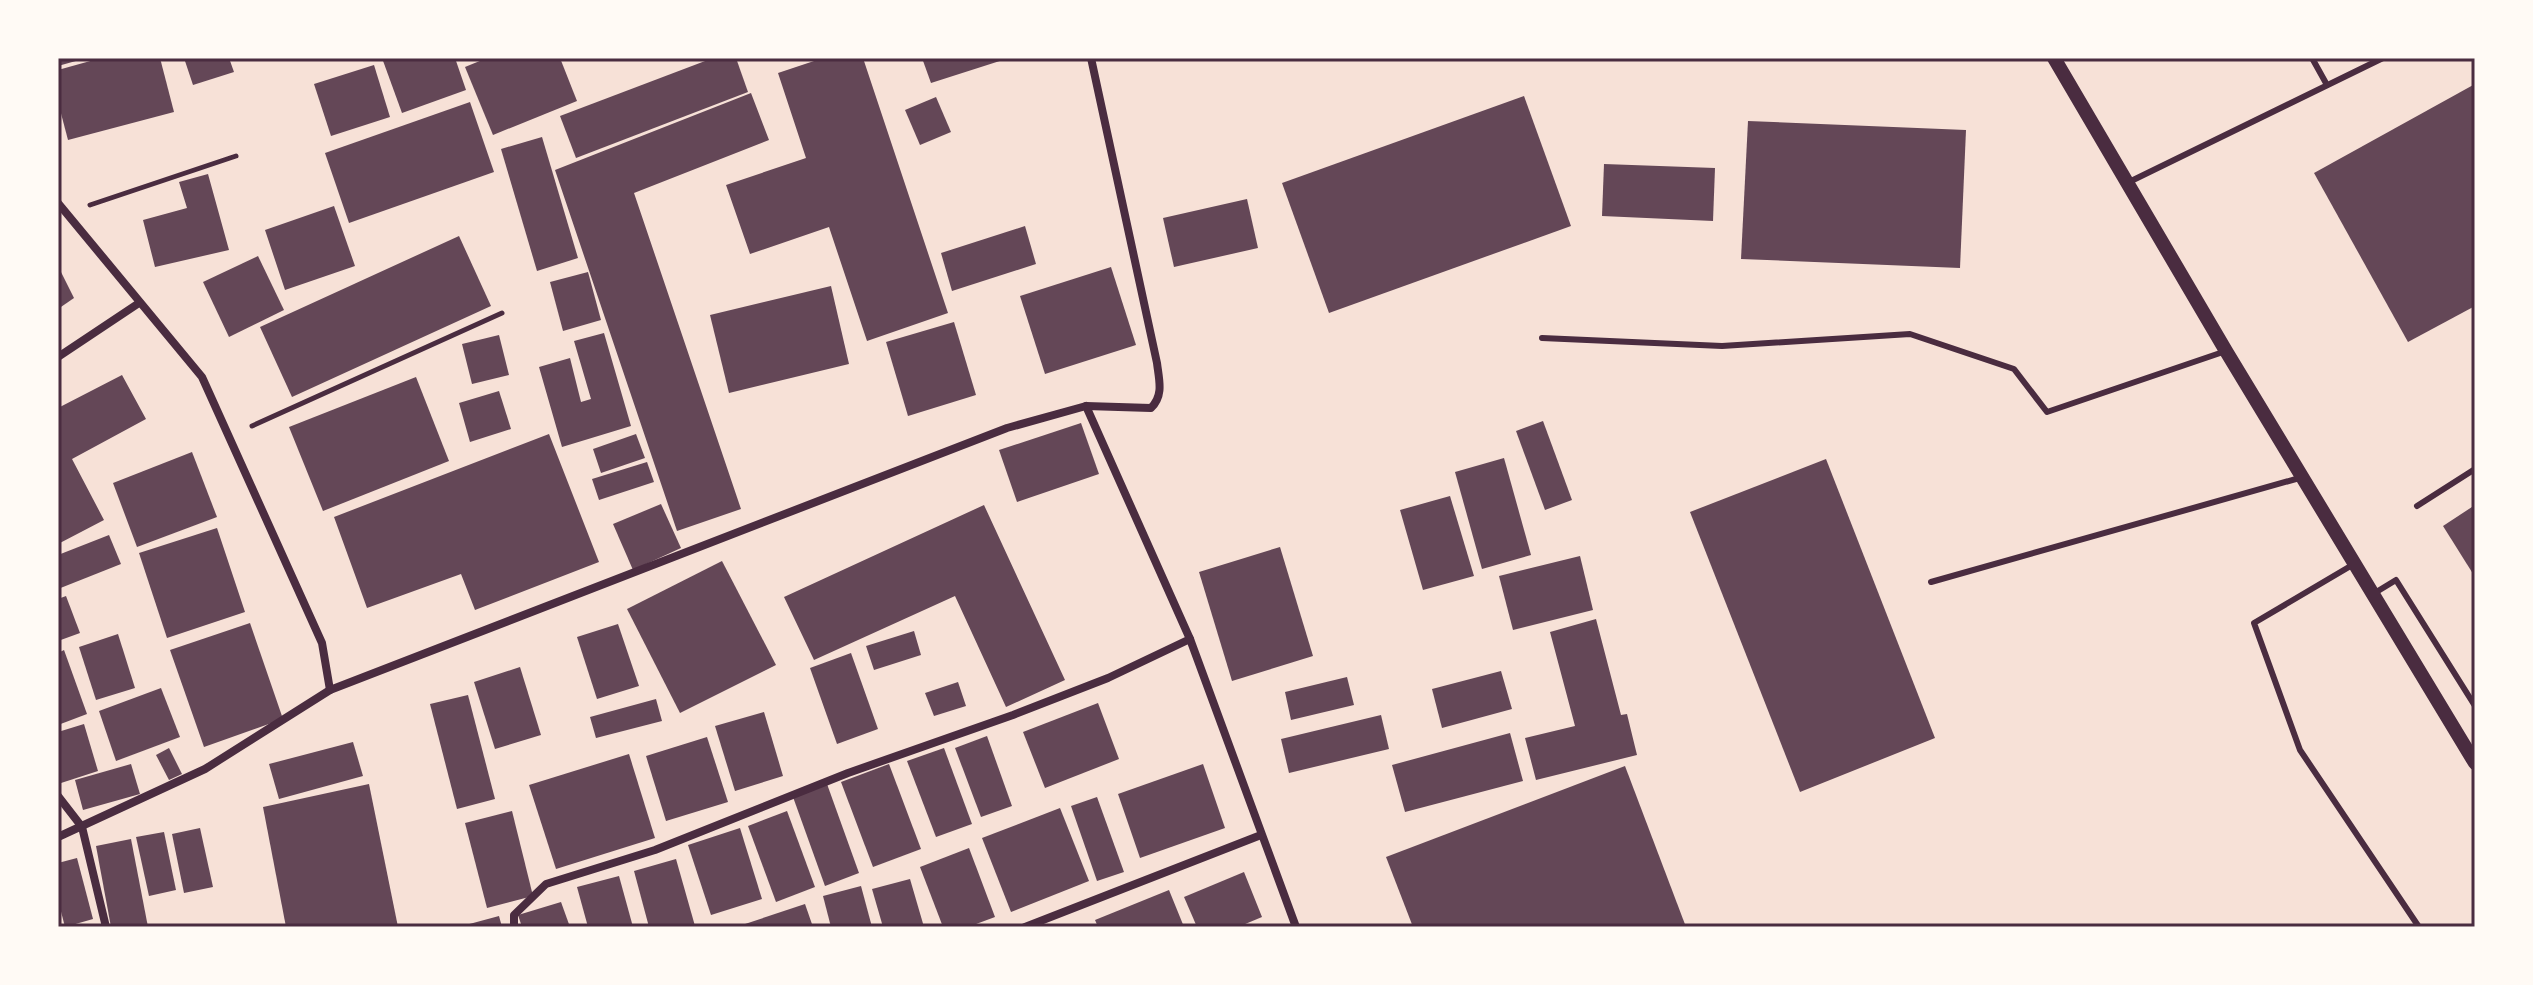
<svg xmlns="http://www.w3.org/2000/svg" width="2533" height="985" font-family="'Work Sans',sans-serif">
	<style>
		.building { fill: #644757 }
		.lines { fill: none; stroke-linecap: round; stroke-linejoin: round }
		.path { stroke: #4a2c40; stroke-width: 5 }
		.service { stroke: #4a2c40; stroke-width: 6 }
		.minor { stroke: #4a2c40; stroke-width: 8 }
		.tertiary { stroke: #4a2c40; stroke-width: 14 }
		.neatline { fill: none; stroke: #4a2c40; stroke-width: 3 }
	</style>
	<rect width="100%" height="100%" fill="#f7e1d7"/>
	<g class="building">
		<polygon points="58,58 83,58 83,59 58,66"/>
		<polygon points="101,58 160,58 174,112 68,140 58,102 58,70"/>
		<polygon points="184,58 229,58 234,72 193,85"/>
		<polygon points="382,58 455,58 466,90 402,113"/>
		<polygon points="487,58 560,58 577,101 493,135 465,67"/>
		<polygon points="713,58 736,58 748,92 576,158 560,116"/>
		<polygon points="823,58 863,58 948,313 867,341 829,227 750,254 726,185 806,158 778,73"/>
		<polygon points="922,58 1006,58 1006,59 931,83"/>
		<polygon points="374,65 390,117 331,136 314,84"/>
		<polygon points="2475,84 2475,306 2408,342 2314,173"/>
		<polygon points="751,93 769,140 634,193 741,509 677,531 555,170"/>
		<polygon points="1524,96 1571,226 1329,313 1282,183"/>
		<polygon points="936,97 951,132 920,145 905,110"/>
		<polygon points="470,102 494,172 349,223 325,153"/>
		<polygon points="1748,121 1966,130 1960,268 1741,259"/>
		<polygon points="542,137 578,258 537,271 501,149"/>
		<polygon points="1604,164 1715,168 1713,221 1602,216"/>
		<polygon points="208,174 229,250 155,267 143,220 187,208 179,182"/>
		<polygon points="1247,199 1258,248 1174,267 1163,218"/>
		<polygon points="334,206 355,266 285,290 265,230"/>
		<polygon points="1025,226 1036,264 952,291 941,253"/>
		<polygon points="459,236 491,306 292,397 260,327"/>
		<polygon points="258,256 284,310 229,337 203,282"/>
		<polygon points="58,266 74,298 58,309"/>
		<polygon points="1111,267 1136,345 1045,374 1020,296"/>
		<polygon points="588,272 601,320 563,331 550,282"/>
		<polygon points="831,286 849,364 729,393 710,315"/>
		<polygon points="954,322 976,395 908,416 886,342"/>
		<polygon points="604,333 631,426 562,447 539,367 570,358 581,402 591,399 574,341"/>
		<polygon points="499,335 509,375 472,384 462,344"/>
		<polygon points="122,375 146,419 72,459 104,520 58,544 58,408"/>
		<polygon points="416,377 449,461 323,511 289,427"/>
		<polygon points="499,391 511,429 470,442 459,403"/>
		<polygon points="1543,421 1572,500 1545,510 1516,431"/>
		<polygon points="1081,423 1099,474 1017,502 999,450"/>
		<polygon points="549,434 599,562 475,610 461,574 367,608 334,517"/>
		<polygon points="636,434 645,458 601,473 593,449"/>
		<polygon points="192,452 217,517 137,547 113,483"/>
		<polygon points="1504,458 1531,555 1482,569 1455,472"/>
		<polygon points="1826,459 1935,738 1800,792 1690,512"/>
		<polygon points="647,462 654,482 599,500 592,479"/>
		<polygon points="1450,496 1474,576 1423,590 1400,510"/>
		<polygon points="661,504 681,548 633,570 613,524"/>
		<polygon points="984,505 1065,680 1006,707 955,596 814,660 784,597"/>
		<polygon points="2475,505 2475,577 2443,526"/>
		<polygon points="217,528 245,612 167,638 139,553"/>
		<polygon points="109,535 121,564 58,589 58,555"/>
		<polygon points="1280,547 1313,656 1232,681 1199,572"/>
		<polygon points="1580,556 1593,610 1513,630 1499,576"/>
		<polygon points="722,561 776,665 680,713 627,609"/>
		<polygon points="66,596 80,633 58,641 58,599"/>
		<polygon points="1596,619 1621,715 1627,714 1637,755 1536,780 1525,738 1575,726 1550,632"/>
		<polygon points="250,623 283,719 204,747 170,650"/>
		<polygon points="618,624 639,686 597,699 577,637"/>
		<polygon points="914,631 921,655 874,670 866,646"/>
		<polygon points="118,634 135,688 96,700 79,647"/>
		<polygon points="64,650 87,714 58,725 58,653"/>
		<polygon points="851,653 878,729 837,744 810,668"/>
		<polygon points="520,667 541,735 495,749 474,682"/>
		<polygon points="1501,671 1512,709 1442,728 1432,689"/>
		<polygon points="1347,677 1354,705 1291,720 1285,692"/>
		<polygon points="958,682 966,706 934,716 925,693"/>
		<polygon points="161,688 180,737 116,761 99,711"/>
		<polygon points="468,695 495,799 457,809 430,704"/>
		<polygon points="656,699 662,721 596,738 590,717"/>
		<polygon points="1098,703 1119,759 1045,788 1023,732"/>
		<polygon points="764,712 783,776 735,791 715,726"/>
		<polygon points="1381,715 1389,749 1289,773 1281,739"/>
		<polygon points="84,724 98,771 58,784 58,732"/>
		<polygon points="1510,733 1523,781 1405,812 1392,765"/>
		<polygon points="987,736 1012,806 981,817 955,748"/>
		<polygon points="707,737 728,802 666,821 646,756"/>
		<polygon points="353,742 363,776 279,799 269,764"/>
		<polygon points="169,748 182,774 169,780 156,755"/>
		<polygon points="944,748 972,824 936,837 907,761"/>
		<polygon points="629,754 655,838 556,869 529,785"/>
		<polygon points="131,764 140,794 83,810 75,780"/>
		<polygon points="889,764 921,849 873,867 841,782"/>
		<polygon points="1203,764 1225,828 1140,858 1118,794"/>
		<polygon points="1625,766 1686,927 1413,927 1386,857"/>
		<polygon points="369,784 398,927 286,927 263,807"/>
		<polygon points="827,784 859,873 825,886 793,797"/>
		<polygon points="1097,797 1124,872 1097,881 1071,806"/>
		<polygon points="1060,808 1089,881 1011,912 982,838"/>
		<polygon points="512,811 533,896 487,908 465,823"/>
		<polygon points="787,811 815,887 776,902 748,826"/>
		<polygon points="200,828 213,887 184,893 172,834"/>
		<polygon points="740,828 762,899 711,915 688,845"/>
		<polygon points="164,832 176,890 149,896 136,837"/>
		<polygon points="131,839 148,927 111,927 96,846"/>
		<polygon points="969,848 995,917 968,927 943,927 920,867"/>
		<polygon points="77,858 93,919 65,927 58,900 58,863"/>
		<polygon points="676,859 695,926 649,927 634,871"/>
		<polygon points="1244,872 1262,917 1238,927 1197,927 1184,897"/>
		<polygon points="619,876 633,927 588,927 577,887"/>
		<polygon points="910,879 924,927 883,927 872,889"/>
		<polygon points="861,886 872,927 831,927 823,896"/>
		<polygon points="1169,890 1184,927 1098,927 1095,920"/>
		<polygon points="561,902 570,927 522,927 518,915"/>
		<polygon points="805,904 813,927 739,927 739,926"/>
		<polygon points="499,916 502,927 462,927 462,926"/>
	</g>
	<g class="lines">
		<g class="path">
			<polyline points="90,205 236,156"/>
			<polyline points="252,426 502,313"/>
		</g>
		<g class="service">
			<polyline points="2312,58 2327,85"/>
			<polyline points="2127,183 2383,58"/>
			<polyline points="1542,338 1722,346 1910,334 2014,369 2047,412 2226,351"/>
			<polyline points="2417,506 2475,469"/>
			<polyline points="2354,564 2254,623 2300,750 2419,927"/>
			<polyline points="1931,582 2303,477"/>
			<polyline points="2373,594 2396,580 2475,706"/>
		</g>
		<g class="minor">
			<polyline points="58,203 202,377 322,643 330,690"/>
			<polyline points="58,357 139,303"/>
			<polyline points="1086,406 1190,639 1296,927"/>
			<polyline points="58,796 82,827 106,927"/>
			<path d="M58,837L205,769L330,690L1007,428L1086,406L1151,408C1164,395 1159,380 1157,363L1091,58"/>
			<polyline points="514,927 514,915 546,884 655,850 848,773 1013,715 1108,678 1190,639"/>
			<polyline points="1025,927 1261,835"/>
		</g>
		<polyline class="tertiary" points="2054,58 2226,351 2475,763"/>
	</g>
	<rect width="2533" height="985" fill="none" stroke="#fffaf5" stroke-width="120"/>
	<rect x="60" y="60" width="2413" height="865" class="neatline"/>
</svg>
